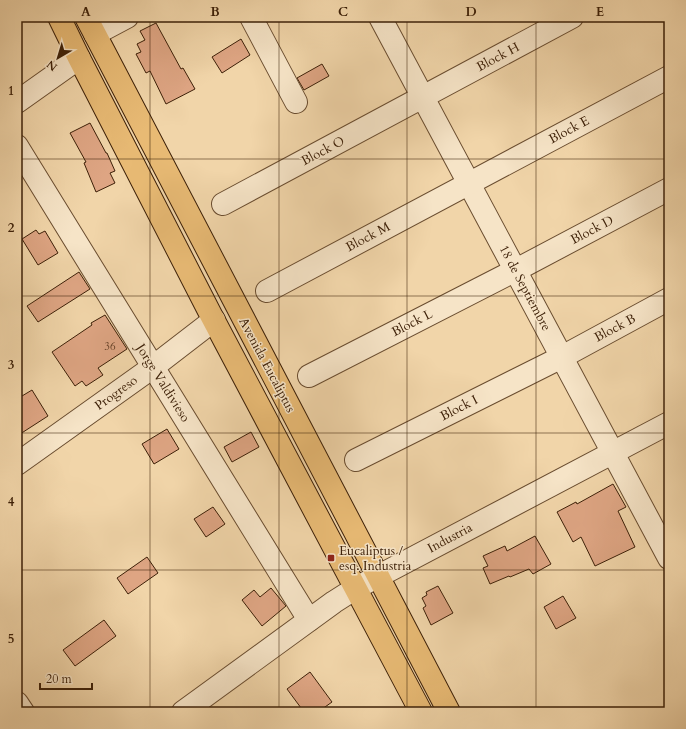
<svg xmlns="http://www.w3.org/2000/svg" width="686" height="729" font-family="Cardo,serif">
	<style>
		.building { fill: #dea583; stroke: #3d2008 }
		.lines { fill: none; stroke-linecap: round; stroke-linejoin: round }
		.minor-casing { stroke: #6a4d30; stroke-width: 24 }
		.major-casing { stroke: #3d2008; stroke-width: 24 }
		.minor { stroke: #f6e4c7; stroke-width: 22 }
		.major { stroke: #e8ba74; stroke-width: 22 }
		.grid { fill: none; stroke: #3d2008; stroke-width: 1; stroke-opacity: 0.55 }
		.poi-dot { fill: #8f2418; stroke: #f6e4c7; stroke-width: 1.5 }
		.labels { text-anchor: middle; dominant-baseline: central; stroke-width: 3; stroke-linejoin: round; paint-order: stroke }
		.number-label { font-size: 11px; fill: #654127 }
		.street-label { font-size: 13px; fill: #3d2008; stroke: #f6e4c7 }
		.poi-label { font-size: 13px; fill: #3d2008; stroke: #f6e4c7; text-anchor: start }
		.neatline { fill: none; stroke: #3d2008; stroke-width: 1.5 }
		.grid-label { font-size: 13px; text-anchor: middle; font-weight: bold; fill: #3d2008 }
	</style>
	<rect width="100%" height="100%" fill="#f1d5a9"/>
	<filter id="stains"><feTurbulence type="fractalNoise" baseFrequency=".005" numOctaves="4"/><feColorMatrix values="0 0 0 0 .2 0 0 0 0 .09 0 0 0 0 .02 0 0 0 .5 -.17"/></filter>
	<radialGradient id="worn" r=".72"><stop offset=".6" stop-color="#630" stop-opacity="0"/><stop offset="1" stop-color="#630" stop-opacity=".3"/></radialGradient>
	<g class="building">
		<polygon points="156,23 181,69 183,68 195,89 166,104 150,71 146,73 136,54 141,52 137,44 145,40 140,31"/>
		<polygon points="241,39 250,55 222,73 212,57"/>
		<polygon points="322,64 329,76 304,90 297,78"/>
		<polygon points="90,123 106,153 107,153 115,171 110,173 115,183 96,192 84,163 86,162 70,133"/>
		<polygon points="36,230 39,234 45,231 58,253 38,265 22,239"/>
		<polygon points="79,272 90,289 38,322 27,306"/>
		<polygon points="105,315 127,349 98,368 103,375 86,386 82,381 75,386 52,352 92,325 91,323"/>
		<polygon points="32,390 48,416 17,436 17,399"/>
		<polygon points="167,429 179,449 154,464 142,444"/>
		<polygon points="251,432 259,447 232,462 224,447"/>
		<polygon points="613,484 626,507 618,511 635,547 595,566 581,537 573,542 557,512 576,502 577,504"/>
		<polygon points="213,507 225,524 206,537 194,519"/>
		<polygon points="535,536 551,564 533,574 529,569 510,577 509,576 490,584 483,568 488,566 483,556 505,546 507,551"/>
		<polygon points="147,557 158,573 128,594 117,578"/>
		<polygon points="438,586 453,613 431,625 423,608 426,606 422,598 427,595 426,592"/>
		<polygon points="271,588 286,606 262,626 242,600 254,590 260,597"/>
		<polygon points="563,596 576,618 556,629 544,607"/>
		<polygon points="104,620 116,636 75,666 63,650"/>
		<polygon points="310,672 332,702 318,712 304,712 287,689"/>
	</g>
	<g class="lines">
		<defs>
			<g id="minor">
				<polyline points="251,17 296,102"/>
				<polyline points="380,17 669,558"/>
				<polyline points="95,34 127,17"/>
				<polyline points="17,102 79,58"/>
				<polyline points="17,146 309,620"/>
				<polyline points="223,204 572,17"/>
				<polyline points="267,291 669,77"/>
				<polyline points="309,376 516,270 669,189"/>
				<polyline points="356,460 562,357 669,299"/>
				<polyline points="17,464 153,367 214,320"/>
				<polyline points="17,703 23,712"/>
				<polyline points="183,712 334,602 356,588 669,423"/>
			</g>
			<g id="major">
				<polyline points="59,17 79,58 211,315 421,712"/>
				<polyline points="86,17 449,712"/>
			</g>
		</defs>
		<use href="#minor" class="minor-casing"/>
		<use href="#major" class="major-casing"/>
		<use href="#minor" class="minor"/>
		<use href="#major" class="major"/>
	</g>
	<path class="grid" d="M150,17V712M279,17V712M407,17V712M536,17V712M17,159H669M17,296H669M17,433H669M17,570H669"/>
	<rect class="poi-dot" x="327" y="554" width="8" height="8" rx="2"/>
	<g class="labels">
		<g class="number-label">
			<text x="110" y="346">36</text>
		</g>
		<g class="street-label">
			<text transform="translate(498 57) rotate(-28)">Block H</text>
			<text transform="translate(569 130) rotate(-28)">Block E</text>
			<text transform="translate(323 151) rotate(-28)">Block O</text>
			<text transform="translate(592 230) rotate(-28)">Block D</text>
			<text transform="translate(368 237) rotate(-28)">Block M</text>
			<text transform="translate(525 288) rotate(62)">18 de Septiembre</text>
			<text transform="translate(412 323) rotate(-27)">Block L</text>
			<text transform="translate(615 328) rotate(-28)">Block B</text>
			<text transform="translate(267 365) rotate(62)">Avenida Eucaliptus</text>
			<text transform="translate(163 383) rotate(58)">Jorge Valdivieso</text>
			<text transform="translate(116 393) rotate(-36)">Progreso</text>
			<text transform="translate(459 408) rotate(-27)">Block I</text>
			<text transform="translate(450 538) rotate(-28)">Industria</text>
		</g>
		<g class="poi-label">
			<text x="339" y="551">Eucaliptus /<tspan x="339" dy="15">esq. Industria</tspan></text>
		</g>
	</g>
	<rect width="686" height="729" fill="none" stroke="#f1d5a9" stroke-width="44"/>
	<g transform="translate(58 58) rotate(218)" stroke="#f6e4c7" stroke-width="3" paint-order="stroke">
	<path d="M0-3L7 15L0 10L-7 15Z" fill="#3d2008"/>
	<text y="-6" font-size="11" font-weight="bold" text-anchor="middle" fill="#3d2008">N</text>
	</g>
	<path d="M40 683v6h52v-6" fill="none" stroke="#3d2008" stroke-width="2"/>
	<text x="46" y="683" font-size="12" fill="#3d2008" stroke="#f6e4c7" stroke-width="3" paint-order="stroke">20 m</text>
	<rect x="22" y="22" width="642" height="685" class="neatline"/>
	<g class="grid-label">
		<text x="86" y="16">A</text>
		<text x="215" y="16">B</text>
		<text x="343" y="16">C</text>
		<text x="471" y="16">D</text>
		<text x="600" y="16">E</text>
		<text x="11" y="95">1</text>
		<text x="11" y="232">2</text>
		<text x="11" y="369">3</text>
		<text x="11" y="506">4</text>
		<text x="11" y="643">5</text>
	</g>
	<rect width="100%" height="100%" filter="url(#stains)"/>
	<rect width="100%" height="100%" fill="url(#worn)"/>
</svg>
